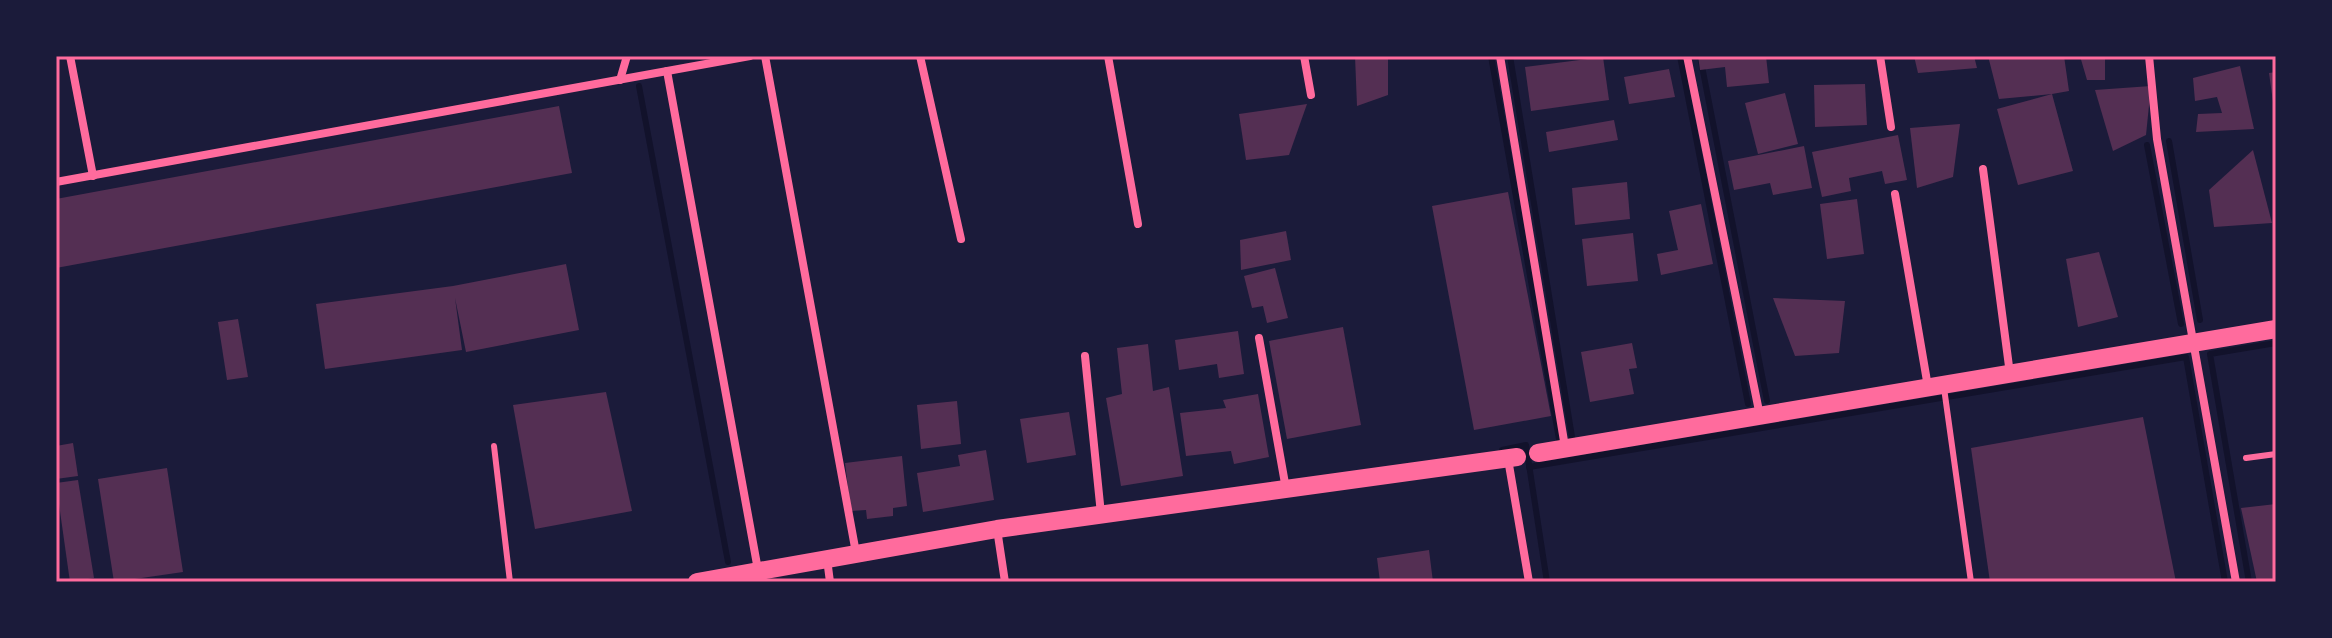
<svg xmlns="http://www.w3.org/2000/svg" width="2332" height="638" font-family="Poppins,sans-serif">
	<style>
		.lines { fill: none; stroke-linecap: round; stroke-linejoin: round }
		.stream { stroke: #12122b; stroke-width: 6 }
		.building { fill: #542f53 }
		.service { stroke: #ff6b9d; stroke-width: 6 }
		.minor { stroke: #ff6b9d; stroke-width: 8 }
		.primary { stroke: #ff6b9d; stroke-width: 18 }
		.neatline { fill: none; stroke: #ff6b9d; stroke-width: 3 }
	</style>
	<rect width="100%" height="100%" fill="#1b1b3a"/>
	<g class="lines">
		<g class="stream">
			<polyline points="1491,56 1559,439"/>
			<polyline points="1510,56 1572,437"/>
			<polyline points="1680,56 1748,404"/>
			<polyline points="1700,56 1767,401"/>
			<polyline points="639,86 728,562"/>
			<polyline points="2169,141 2200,320"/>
			<polyline points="2147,145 2181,324"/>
			<polyline points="1502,450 1526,445 1547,582"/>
			<polyline points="1529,467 2186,357 2225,582"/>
			<polyline points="2249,582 2210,354 2276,343"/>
		</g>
	</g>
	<g class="building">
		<polygon points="1355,56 1388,56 1388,95 1357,106"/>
		<polygon points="1698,56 1766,56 1769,83 1727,87 1725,67 1700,70"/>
		<polygon points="1914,56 1974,56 1977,68 1918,73"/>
		<polygon points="1988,56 2064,56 2069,91 2052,94 2073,171 2018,185 1997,109 2052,94 1999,99"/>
		<polygon points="2080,56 2105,56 2105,80 2087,80"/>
		<polygon points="1603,57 1609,100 1531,111 1525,67"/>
		<polygon points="2240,66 2254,129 2196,132 2198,114 2222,113 2217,97 2195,101 2193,78"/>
		<polygon points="1669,69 1675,97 1629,104 1624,77"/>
		<polygon points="2276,72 2276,109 2274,109 2269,73"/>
		<polygon points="1865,84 1867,125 1815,127 1814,85"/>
		<polygon points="2151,86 2146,135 2113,151 2095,90"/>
		<polygon points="1785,93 1798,144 1758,154 1745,103"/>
		<polygon points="1307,104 1289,155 1246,160 1239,114"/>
		<polygon points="559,106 572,173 56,268 56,199"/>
		<polygon points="1614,120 1618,140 1549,152 1546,132"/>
		<polygon points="1960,124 1953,177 1917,188 1910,128"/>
		<polygon points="1898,135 1907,180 1885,184 1882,171 1849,178 1851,191 1822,197 1812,152"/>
		<polygon points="1804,146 1812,188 1773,195 1770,183 1734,190 1728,161"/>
		<polygon points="2253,150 2272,223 2214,227 2209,190"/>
		<polygon points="1627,182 1630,219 1575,225 1572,188"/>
		<polygon points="1508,192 1551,416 1474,430 1432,206"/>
		<polygon points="1857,199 1864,254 1827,259 1820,204"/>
		<polygon points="1701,204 1713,264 1661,275 1657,254 1678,250 1669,211"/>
		<polygon points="1286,231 1291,260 1241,270 1240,240"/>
		<polygon points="1633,233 1638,281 1587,286 1582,239"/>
		<polygon points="2099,252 2118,317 2078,327 2066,259"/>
		<polygon points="566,264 579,330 466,352 455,298 462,350 325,369 316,304 453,286"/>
		<polygon points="1275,268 1288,318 1267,323 1263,306 1252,308 1244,276"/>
		<polygon points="1773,298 1845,301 1839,353 1795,356"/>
		<polygon points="238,319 248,377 227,380 218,322"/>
		<polygon points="1343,327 1361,425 1287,439 1269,341"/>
		<polygon points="1238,331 1244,374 1219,378 1217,364 1179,370 1175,340"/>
		<polygon points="1632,343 1637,368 1629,369 1634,394 1590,402 1581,352"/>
		<polygon points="1148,344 1153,391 1169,387 1183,476 1121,486 1106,398 1122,394 1117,348"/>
		<polygon points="606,392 632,511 535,529 513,405"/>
		<polygon points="1258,394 1269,457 1234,464 1231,451 1186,456 1180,413 1226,408 1223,400"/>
		<polygon points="957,401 961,444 921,449 917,405"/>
		<polygon points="1069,412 1076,455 1027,463 1020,419"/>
		<polygon points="2143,417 2176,582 1990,582 1971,448"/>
		<polygon points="73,443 78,476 56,479 56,446"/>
		<polygon points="986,450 994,500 923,512 917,473 960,466 958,455"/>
		<polygon points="902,456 907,506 893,508 893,516 867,519 866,510 851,511 845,463"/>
		<polygon points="167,468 183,572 114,582 98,479"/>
		<polygon points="78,480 94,578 70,582 56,483"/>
		<polygon points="2276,504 2276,582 2257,582 2241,508"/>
		<polygon points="1429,550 1433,582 1380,582 1377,558"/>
	</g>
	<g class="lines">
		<g class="service">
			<polyline points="1944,388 1971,582"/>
			<polyline points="494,446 510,582"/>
			<polyline points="2246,458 2276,454"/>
		</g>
		<g class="minor">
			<polyline points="70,56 93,176"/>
			<polyline points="765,56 856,553"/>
			<polyline points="920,56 961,239"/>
			<polyline points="1108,56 1138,224"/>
			<polyline points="1304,56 1311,95"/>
			<polyline points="1500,56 1565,447"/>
			<polyline points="1687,56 1760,416"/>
			<polyline points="1880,56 1891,127"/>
			<polyline points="2149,56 2157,139 2236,582"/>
			<polyline points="667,71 758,570"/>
			<polyline points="620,80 627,56"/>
			<polyline points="1983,169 2010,374"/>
			<polyline points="56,182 750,56"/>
			<polyline points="1895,194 1928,387"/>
			<polyline points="1259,338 1286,489"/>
			<polyline points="1085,356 1101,514"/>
			<polyline points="1508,459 1529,582"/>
			<polyline points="997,529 1005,582"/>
			<polyline points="827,559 830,582"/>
		</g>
		<g class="primary">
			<polyline points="1538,453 2276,329"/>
			<polyline points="697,582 997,529 1517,457"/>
		</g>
	</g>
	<rect width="2332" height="638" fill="none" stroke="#1b1b3a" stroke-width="116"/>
	<rect x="58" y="58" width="2216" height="522" class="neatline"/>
</svg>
